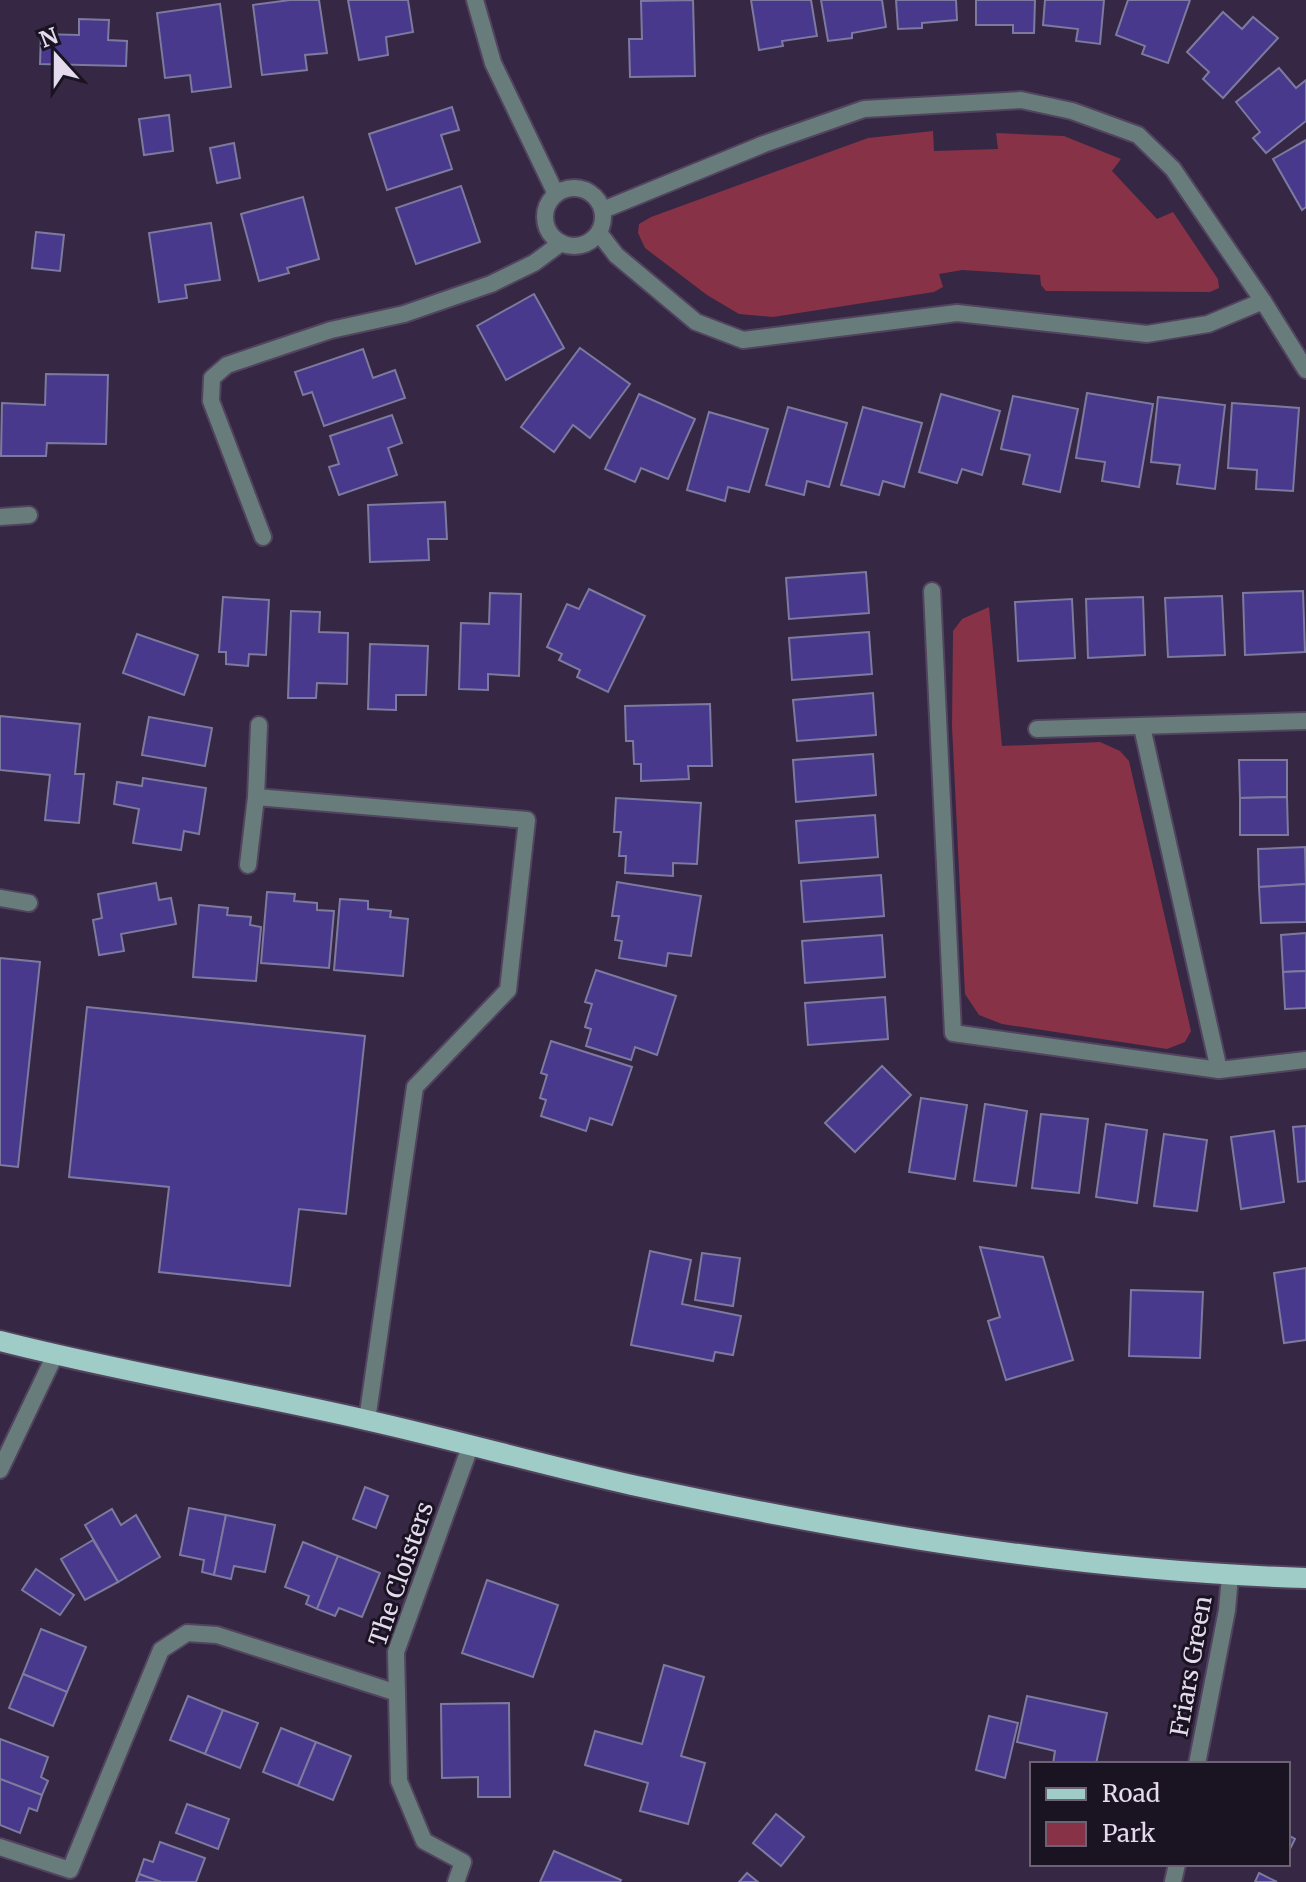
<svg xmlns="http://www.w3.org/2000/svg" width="1306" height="1882" font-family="Merriweather,serif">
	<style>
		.green { fill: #873247 }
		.building { fill: #49398c; stroke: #7c7a9e; stroke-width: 2 }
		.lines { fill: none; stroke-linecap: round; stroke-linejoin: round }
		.lane-casing { stroke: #52445f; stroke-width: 20 }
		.street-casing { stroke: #52445f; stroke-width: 20 }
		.primary-casing { stroke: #52445f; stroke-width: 24 }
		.lane { stroke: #687d7b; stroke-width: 16 }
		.street { stroke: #687d7b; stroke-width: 16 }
		.primary { stroke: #9fccc7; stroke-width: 20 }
		.labels { text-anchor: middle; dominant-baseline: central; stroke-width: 6; stroke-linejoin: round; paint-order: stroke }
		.street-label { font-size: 24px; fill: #e4dbee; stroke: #1a1321 }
	</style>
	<rect width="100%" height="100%" fill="#362744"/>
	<g class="green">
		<polygon points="933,131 934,151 998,149 996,133 1064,136 1121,159 1112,171 1157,219 1173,212 1218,279 1219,288 1210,292 1046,291 1041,285 1040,275 962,270 939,274 943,287 934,292 773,317 739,314 707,295 645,248 638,233 639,224 651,217 868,138"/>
		<polygon points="989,607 1002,746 1100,742 1120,751 1129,761 1191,1031 1185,1042 1167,1049 1002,1024 979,1015 965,994 952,726 953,631 962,619"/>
	</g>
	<g class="building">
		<polygon points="290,0 319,0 327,53 305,55 307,70 262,75 253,5"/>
		<polygon points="348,0 408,0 413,32 386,37 388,55 359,60"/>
		<polygon points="693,0 695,76 630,77 629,39 642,39 641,1"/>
		<polygon points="751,0 811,0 817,36 782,41 783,46 759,50"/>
		<polygon points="821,0 882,0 886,27 852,33 852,38 828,41"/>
		<polygon points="896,0 956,0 957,20 922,23 922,28 898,29"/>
		<polygon points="976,0 1035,0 1034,33 1013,33 1013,25 976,25"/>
		<polygon points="1045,0 1104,0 1100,44 1076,41 1078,29 1043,25"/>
		<polygon points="1128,0 1190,0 1168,63 1142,54 1145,46 1116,35"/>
		<polygon points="220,4 231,87 192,92 190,75 165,78 157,13"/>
		<polygon points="1223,12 1242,29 1253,17 1278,38 1223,98 1203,79 1209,72 1187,52"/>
		<polygon points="79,19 109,20 108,40 127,41 126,66 40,64 41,34 79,35"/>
		<polygon points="1279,68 1296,88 1306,80 1306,121 1266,153 1253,138 1260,132 1236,102"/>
		<polygon points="452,107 459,130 441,135 452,169 387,190 369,134"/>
		<polygon points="169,115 173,151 144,155 139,119"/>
		<polygon points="1306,140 1306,207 1302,210 1273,159"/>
		<polygon points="234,143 240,178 217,183 210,148"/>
		<polygon points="461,186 480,242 416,264 396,208"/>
		<polygon points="303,197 319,259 287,268 289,273 259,281 241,214"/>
		<polygon points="211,223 220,280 185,285 187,298 159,302 149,233"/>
		<polygon points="36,232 64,235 60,271 32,268"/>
		<polygon points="534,294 564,348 506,380 477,326"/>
		<polygon points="580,348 630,384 590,438 573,425 554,452 521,427"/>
		<polygon points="363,349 373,378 395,370 405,398 324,426 312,392 303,395 295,372"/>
		<polygon points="46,374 108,375 106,444 47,443 46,456 1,456 2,403 45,405"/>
		<polygon points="1087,393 1153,404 1139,487 1102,481 1105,462 1076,458"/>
		<polygon points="639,394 695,419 668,479 641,468 635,482 605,469"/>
		<polygon points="941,394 1000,411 982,475 962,469 957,483 919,472"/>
		<polygon points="1013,396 1078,409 1060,492 1023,484 1030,455 1001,449"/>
		<polygon points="1158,397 1225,405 1215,489 1177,484 1180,465 1151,462"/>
		<polygon points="1232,403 1299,408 1293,491 1256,489 1257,470 1228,468"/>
		<polygon points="788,407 847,423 829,487 807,481 804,495 766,485"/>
		<polygon points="863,407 922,423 904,487 883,481 879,495 841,485"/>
		<polygon points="709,412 768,429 749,492 728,487 725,501 687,490"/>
		<polygon points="392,415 402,443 388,448 397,475 339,495 329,467 339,464 330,436"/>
		<polygon points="445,502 447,539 428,539 429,560 370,562 368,505"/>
		<polygon points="866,572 869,613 789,619 786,578"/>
		<polygon points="589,589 645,616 608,692 577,677 580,670 559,660 562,654 547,647 567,604 579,609"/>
		<polygon points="1303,591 1305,652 1245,655 1243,593"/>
		<polygon points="490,593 521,594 519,676 488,674 488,690 459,689 461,623 489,624"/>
		<polygon points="1222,596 1225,655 1168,657 1165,598"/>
		<polygon points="223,597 269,600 266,655 249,654 248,666 226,664 226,652 219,652"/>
		<polygon points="1143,597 1145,655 1088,658 1086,599"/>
		<polygon points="1072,599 1075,658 1018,661 1015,602"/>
		<polygon points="291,611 320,612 319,632 348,633 347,684 317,683 316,698 288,698"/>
		<polygon points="869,632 872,674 792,680 789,638"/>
		<polygon points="137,634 198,655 184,695 123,673"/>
		<polygon points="370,644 428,646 426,695 396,695 396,710 368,709"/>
		<polygon points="873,693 876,735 797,741 793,700"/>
		<polygon points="710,704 712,766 688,766 689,779 641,781 641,764 634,764 633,741 626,741 625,706"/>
		<polygon points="0,716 80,724 75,774 84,774 79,823 45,820 50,775 0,770"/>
		<polygon points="149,717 212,728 205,766 142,755"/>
		<polygon points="873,754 876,795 796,802 793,760"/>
		<polygon points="1239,760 1287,760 1287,797 1240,798"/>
		<polygon points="143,778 206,788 199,834 184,831 181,850 133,843 139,809 114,804 117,782 142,786"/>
		<polygon points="1287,797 1288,835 1240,835 1240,798"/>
		<polygon points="616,798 701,803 697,864 673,863 673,876 625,873 626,856 619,856 621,832 614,832"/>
		<polygon points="875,815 878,857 799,863 796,821"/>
		<polygon points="1305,847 1306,884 1259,887 1258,849"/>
		<polygon points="881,875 884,916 804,922 801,881"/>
		<polygon points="617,882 701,896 691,956 668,953 666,966 619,958 622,941 615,940 619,916 612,916"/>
		<polygon points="156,883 159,900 171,898 176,924 121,934 124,951 99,955 93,920 102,918 98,894"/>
		<polygon points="1306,884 1306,922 1261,923 1259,887"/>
		<polygon points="267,892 295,894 294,901 317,903 317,910 334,911 329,968 261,963"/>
		<polygon points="340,899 368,901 368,909 391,911 390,917 408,919 403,976 334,970"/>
		<polygon points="199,905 228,908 227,915 251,917 250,925 261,927 256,981 193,977"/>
		<polygon points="1306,933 1306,971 1283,972 1281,935"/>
		<polygon points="882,935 885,977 805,983 802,941"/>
		<polygon points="0,958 40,962 18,1167 0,1165"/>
		<polygon points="596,970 676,996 657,1055 635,1047 631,1060 586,1046 591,1029 585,1027 592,1004 585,1002"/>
		<polygon points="1306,971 1306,1008 1285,1009 1283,972"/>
		<polygon points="885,997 888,1039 808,1045 805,1003"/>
		<polygon points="87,1007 365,1036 346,1214 299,1209 290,1286 159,1272 169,1187 69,1177"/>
		<polygon points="551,1041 632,1067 612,1125 590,1118 586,1131 541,1116 546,1100 540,1098 547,1075 541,1073"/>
		<polygon points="882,1066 911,1095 855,1152 825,1123"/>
		<polygon points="921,1098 967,1105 955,1179 909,1172"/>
		<polygon points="985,1104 1027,1111 1016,1186 974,1181"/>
		<polygon points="1041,1114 1088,1119 1079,1193 1032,1188"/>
		<polygon points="1106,1124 1147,1130 1137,1203 1096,1197"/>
		<polygon points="1306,1126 1306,1181 1298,1182 1293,1127"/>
		<polygon points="1274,1131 1284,1202 1241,1209 1231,1137"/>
		<polygon points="1164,1134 1207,1140 1197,1211 1154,1206"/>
		<polygon points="980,1247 1043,1257 1073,1360 1006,1380 988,1321 1000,1317"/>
		<polygon points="650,1251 691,1260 682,1304 741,1316 733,1355 715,1352 713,1361 631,1345"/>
		<polygon points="702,1253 740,1258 733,1306 695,1300"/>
		<polygon points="1306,1268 1306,1340 1284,1343 1274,1273"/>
		<polygon points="1131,1290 1203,1292 1200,1358 1129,1356"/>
		<polygon points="365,1487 388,1496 376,1528 353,1519"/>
		<polygon points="189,1508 226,1515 214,1575 202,1572 204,1560 180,1555"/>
		<polygon points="112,1509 121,1525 136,1515 160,1557 118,1582 85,1525"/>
		<polygon points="226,1515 275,1525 265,1572 234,1566 231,1579 214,1575"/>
		<polygon points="93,1540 118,1582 85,1600 61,1559"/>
		<polygon points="303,1542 338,1556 317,1609 306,1604 309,1596 285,1587"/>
		<polygon points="338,1556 380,1573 362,1617 339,1608 335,1616 317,1609"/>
		<polygon points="36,1569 74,1595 60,1615 22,1590"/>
		<polygon points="487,1580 558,1605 533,1677 462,1653"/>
		<polygon points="41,1629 86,1647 67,1692 23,1674"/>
		<polygon points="664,1665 704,1677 681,1756 705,1763 688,1824 640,1811 648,1783 585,1765 595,1731 642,1744"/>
		<polygon points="23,1674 67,1692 53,1726 9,1708"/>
		<polygon points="188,1696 223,1710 205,1754 170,1740"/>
		<polygon points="1027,1696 1107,1713 1096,1764 1053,1764 1055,1751 1017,1742"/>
		<polygon points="509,1703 510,1797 478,1797 478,1777 442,1778 441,1704"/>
		<polygon points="223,1710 258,1723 240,1768 205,1754"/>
		<polygon points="989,1716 1018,1723 1005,1778 976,1770"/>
		<polygon points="281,1728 316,1742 298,1786 263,1772"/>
		<polygon points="0,1739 48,1757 41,1777 48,1781 42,1795 0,1779"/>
		<polygon points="316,1742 351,1756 333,1800 298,1786"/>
		<polygon points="0,1779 42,1795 37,1811 29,1808 20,1833 0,1825"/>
		<polygon points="187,1804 229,1819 218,1849 176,1833"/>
		<polygon points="776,1814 804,1837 781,1866 753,1843"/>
		<polygon points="1288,1835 1295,1839 1288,1853"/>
		<polygon points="160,1842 205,1858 196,1882 161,1882 139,1874 144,1859 153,1862"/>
		<polygon points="554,1851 621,1880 620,1882 540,1882"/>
		<polygon points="747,1873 758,1882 739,1882"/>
		<polygon points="1259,1873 1277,1882 1255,1882"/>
		<polygon points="139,1874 161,1882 136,1882"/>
	</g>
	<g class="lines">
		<defs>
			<polyline id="lane" points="0,898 29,903"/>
			<g id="street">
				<polyline points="475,0 493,63 556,194"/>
				<circle cx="574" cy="217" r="29"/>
				<polyline points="603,210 764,144 864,109 1021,100 1072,111 1138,135 1173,169 1263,301"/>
				<polyline points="599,233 616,255 696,322 743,340 957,313 1147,334 1208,324 1263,301 1306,370"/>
				<polyline points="0,517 29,515"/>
				<polyline points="263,537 211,401 212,378 227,365 331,330 404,314 491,284 534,263 561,243"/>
				<polyline points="932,591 953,1033 1219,1070 1306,1060"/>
				<polyline points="1142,727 1219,1070"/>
				<polyline points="1037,729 1306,721"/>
				<polyline points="256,797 259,725"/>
				<polyline points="248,865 256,797 527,820 508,990 415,1087 367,1420"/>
				<polyline points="0,1470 55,1355"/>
				<polyline points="1197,1764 1227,1610 1230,1576"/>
				<polyline points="0,1847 70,1870 161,1650 187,1633 217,1635 397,1693"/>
				<polyline points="456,1882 463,1862 424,1841 399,1781 396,1652 470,1447"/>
				<polyline points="1173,1882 1177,1864"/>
			</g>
			<path id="primary" d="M0,1341C121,1372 244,1392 366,1420C455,1440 543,1465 632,1485C854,1533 1078,1571 1306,1578"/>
		</defs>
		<use href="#lane" class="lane-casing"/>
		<use href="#street" class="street-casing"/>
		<use href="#primary" class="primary-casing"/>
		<use href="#lane" class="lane"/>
		<use href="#street" class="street"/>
		<use href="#primary" class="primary"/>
	</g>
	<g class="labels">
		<g class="street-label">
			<text transform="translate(401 1574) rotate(-71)">The Cloisters</text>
			<text transform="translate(1191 1666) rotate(-80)">Friars Green</text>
		</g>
	</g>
	<rect x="1030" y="1762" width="260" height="104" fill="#1a1321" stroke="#6b6373" stroke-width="2"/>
	<rect x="1046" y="1788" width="40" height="12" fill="#9fccc7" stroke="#6b6373" stroke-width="2"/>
	<text x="1102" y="1802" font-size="24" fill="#e4dbee">Road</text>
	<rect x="1046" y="1822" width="40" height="24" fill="#873247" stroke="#6b6373" stroke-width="2"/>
	<text x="1102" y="1842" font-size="24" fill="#e4dbee">Park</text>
	<g transform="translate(56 56) rotate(339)" stroke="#1a1321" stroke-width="6" paint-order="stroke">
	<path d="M0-6L14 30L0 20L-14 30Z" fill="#e4dbee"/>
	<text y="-12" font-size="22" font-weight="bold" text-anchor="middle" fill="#e4dbee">N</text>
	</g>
</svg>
